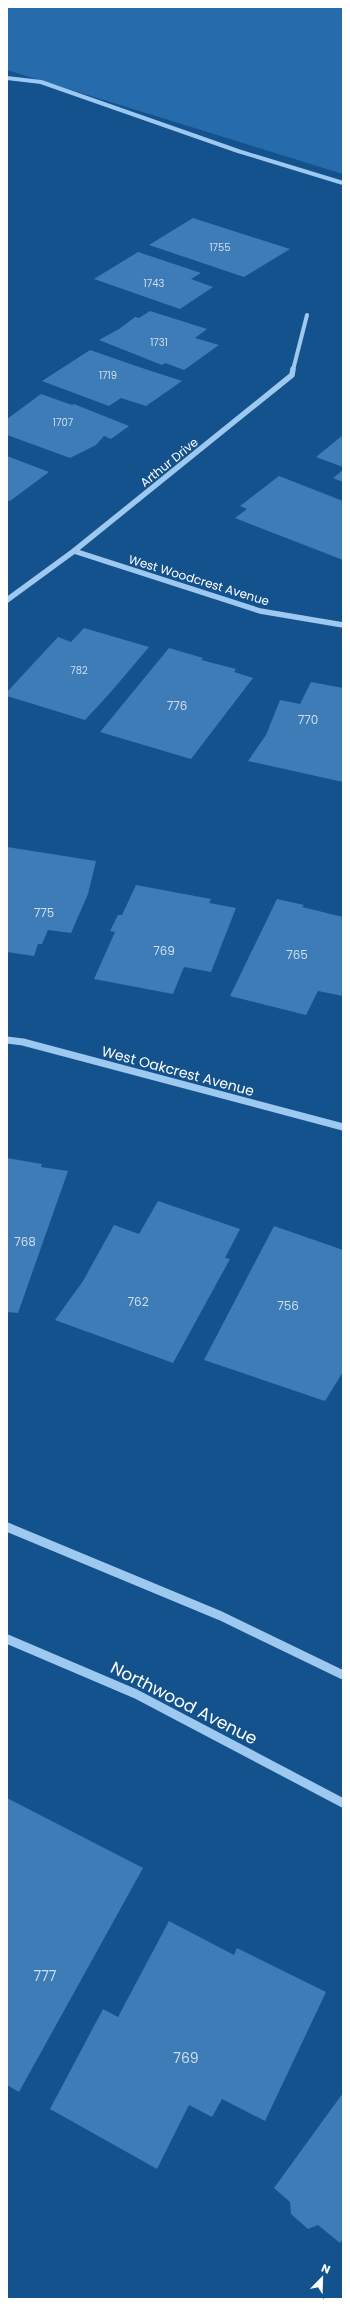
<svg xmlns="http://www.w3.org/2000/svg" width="350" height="2306" font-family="Poppins,sans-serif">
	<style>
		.green { fill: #266cac }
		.building { fill: #3d7cb6 }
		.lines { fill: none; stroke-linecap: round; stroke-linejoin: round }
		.minor-far3 { stroke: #9dc9f0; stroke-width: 4 }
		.minor-far2 { stroke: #9dc9f0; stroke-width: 5.5 }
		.minor-far1 { stroke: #9dc9f0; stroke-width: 7 }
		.minor { stroke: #9dc9f0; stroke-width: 9 }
		.labels { text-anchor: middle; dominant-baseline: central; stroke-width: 3; stroke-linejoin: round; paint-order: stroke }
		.far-number-label { font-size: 10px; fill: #cedeed }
		.far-street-label { font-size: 12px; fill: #fff; stroke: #14528d }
		.number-label { font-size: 12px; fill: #cedeed }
		.street-label { font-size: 14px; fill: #fff; stroke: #14528d }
		.near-number-label { font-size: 14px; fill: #cedeed }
		.near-street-label { font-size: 17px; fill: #fff; stroke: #14528d }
	</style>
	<rect width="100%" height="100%" fill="#14528d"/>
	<polygon class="green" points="7,7 343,7 343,174 7,70"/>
	<g class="building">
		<polygon points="193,218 290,249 244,277 149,245"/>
		<polygon points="138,252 201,273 191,279 213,287 180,309 94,279"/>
		<polygon points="150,311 207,329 195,338 219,345 184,370 165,363 162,365 99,340 119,329 135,317 139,318"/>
		<polygon points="90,350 142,368 182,381 146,406 121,398 109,406 42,381"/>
		<polygon points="41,394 72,405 74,404 129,426 111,439 104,436 96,445 70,458 7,435 7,419"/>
		<polygon points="343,435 343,467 316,457"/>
		<polygon points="7,456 49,472 10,501 7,500"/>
		<polygon points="343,470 343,482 333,478"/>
		<polygon points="279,476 343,501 343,560 235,518 247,509 240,506"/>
		<polygon points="84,628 149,647 110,693 85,720 7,696 7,692 58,637 71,642"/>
		<polygon points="169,648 203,658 201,660 236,669 234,672 253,678 191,759 100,732"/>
		<polygon points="311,682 343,688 343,782 248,761 266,735 280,700 300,704"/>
		<polygon points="7,847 96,861 88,894 71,933 48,930 42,944 38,944 34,956 7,952"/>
		<polygon points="136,885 211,899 209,903 236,908 211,972 184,967 173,994 94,979 115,932 110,931 118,915 122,915"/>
		<polygon points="277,899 304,905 302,907 343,917 343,996 318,991 306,1015 230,996"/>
		<polygon points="7,1158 42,1164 41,1167 68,1171 18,1313 7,1312"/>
		<polygon points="158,1201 240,1229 225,1258 230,1259 173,1363 55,1320 83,1281 114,1225 139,1234"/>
		<polygon points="274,1226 343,1250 343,1372 325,1401 204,1360"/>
		<polygon points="7,1798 143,1868 19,2092 7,2085"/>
		<polygon points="169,1921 234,1955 237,1948 326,1992 265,2121 222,2099 212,2117 189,2105 157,2169 50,2109 103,2009 118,2017"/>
		<polygon points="343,2093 343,2238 340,2243 318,2225 308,2229 291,2214 290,2202 274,2188"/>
	</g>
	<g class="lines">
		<g class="minor-far3">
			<polyline points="7,78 41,82 238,151 343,183"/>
			<polyline points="293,370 307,315"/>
		</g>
		<g class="minor-far2">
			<polyline points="74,551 260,611 343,625"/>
			<polyline points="7,600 74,551 292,375 293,369"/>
		</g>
		<polyline class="minor-far1" points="7,1040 23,1042 343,1127"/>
		<g class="minor">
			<polyline points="7,1527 221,1616 343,1675"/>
			<polyline points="7,1639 136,1694 343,1803"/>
		</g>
	</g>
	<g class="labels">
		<g class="far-number-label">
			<text x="220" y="247">1755</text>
			<text x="154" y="283">1743</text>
			<text x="159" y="342">1731</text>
			<text x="108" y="375">1719</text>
			<text x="63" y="422">1707</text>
			<text x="79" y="670">782</text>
		</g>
		<g class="far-street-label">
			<text transform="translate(169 462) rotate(-39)">Arthur Drive</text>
			<text transform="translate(199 580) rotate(17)">West Woodcrest Avenue</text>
		</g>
		<g class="number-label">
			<text x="177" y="705">776</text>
			<text x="308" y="719">770</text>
			<text x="44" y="912">775</text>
			<text x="164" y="950">769</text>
			<text x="297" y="954">765</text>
			<text x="25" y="1241">768</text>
			<text x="138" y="1301">762</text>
			<text x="288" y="1305">756</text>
		</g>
		<g class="street-label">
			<text transform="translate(178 1071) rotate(15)">West Oakcrest Avenue</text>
		</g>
		<g class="near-number-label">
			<text x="45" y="1976">777</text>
			<text x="186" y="2058">769</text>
		</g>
		<g class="near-street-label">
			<text transform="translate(184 1703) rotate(27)">Northwood Avenue</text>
		</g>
	</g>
	<rect width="350" height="2306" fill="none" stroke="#ffffff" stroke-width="16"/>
	<g transform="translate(322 2278) rotate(23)" stroke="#14528d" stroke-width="3" paint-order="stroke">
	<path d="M0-3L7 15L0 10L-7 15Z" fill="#ffffff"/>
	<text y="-6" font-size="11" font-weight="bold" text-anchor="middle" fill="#ffffff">N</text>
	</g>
</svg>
